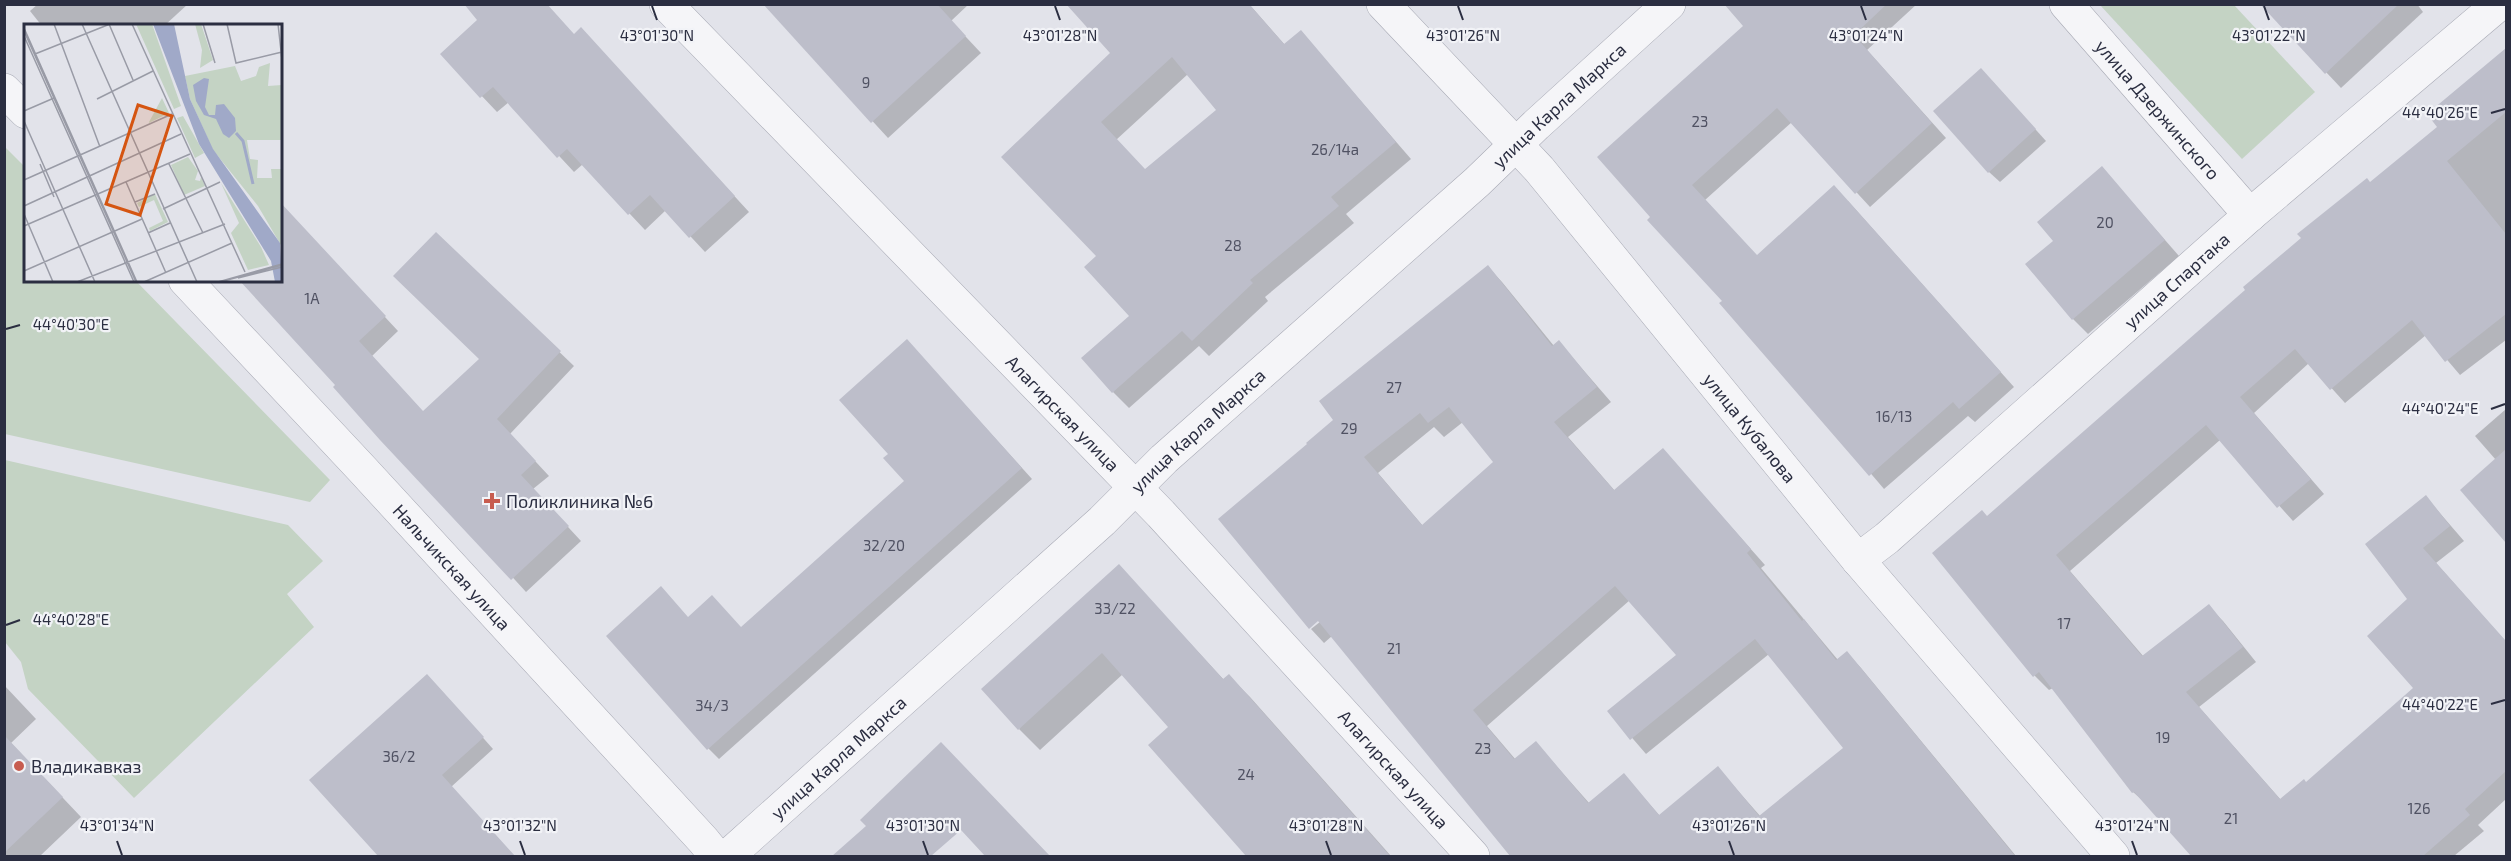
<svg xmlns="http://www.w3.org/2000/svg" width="2511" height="861" font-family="'Exo 2',sans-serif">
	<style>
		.green { fill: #c4d3c4 }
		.shadow { fill: #0003; fill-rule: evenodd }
		.building { fill: #bdbeca; fill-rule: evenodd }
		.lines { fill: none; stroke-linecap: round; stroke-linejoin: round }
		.minor-casing { stroke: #a7a9b4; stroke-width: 34 }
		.minor { stroke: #f5f5f8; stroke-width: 33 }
		.ticks { fill: none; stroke: #2b2e41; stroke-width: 2 }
		.poi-dot { fill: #c75c4f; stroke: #f2f3f7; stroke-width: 2 }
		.labels { text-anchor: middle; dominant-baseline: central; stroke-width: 4.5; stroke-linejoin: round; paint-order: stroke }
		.number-label { font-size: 15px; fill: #505263 }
		.street-label { font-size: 18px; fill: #2b2e41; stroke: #f2f3f7 }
		.poi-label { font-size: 18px; fill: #2b2e41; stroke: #f2f3f7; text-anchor: start }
		.inset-river { fill: none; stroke: #a0a9c8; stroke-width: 3 }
		.inset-road { fill: none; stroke: #999ba6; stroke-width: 1.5 }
		.view { fill: #d55511; fill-opacity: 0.15; stroke: #d55511; stroke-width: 3 }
		.inset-edge { fill: none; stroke: #2b2e41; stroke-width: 3 }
		.ticks-label { font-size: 15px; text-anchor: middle; fill: #2b2e41; stroke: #f2f3f7; stroke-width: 4.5; stroke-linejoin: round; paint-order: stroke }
	</style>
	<rect width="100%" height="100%" fill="#e2e3ea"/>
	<g class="green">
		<polygon points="2100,5 2234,5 2315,92 2242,159"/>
		<polygon points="4,146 25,167 26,280 136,281 330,480 310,502 5,434"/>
		<polygon points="5,460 288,525 323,561 287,594 314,627 134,798 28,689 21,662 5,642"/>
	</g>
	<g class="shadow">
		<polygon points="38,4 188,4 164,26 42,26 30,11"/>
		<polygon points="765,4 969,4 951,21 981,53 888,138"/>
		<path d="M1249,4L1285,45L1301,32L1411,159L1346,214L1354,223L1265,297L1268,301L1209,356L1199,346L1129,408L1113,392L1132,316L1098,256L1004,157L1112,53ZM1188,74L1218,110L1145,171L1116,140Z"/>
		<polygon points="1755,4 1917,4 1867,50 1946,138 1870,207 1792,122 1705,200 1757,257 1848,201 2014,387 1975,422 1968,416 1884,489 1724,301 1649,220"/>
		<polygon points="2262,4 2417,4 2423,12 2341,88"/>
		<polygon points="574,35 596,45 749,212 705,252 666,210 645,230 583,164 574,172 509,102 497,112 442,54"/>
		<polygon points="2506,50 2506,340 2460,375 2426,335 2345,403 2309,363 2254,413 2324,494 2293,521 2220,440 2070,571 2144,657 2208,606 2223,621 2256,662 2199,707 2281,800 2307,784 2415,688 2409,600 2426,497 2464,541 2436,563 2506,642 2506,799 2478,825 2484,831 2454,856 2193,856 2149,806 2133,792 2053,688 2049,690 2035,676 1934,553 1987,517 2439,127 2429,114"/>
		<polygon points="1992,81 2046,141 2000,182 1989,172"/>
		<polygon points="2102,168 2179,256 2088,334 2073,319 2055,241"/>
		<polygon points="280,204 398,331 372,356 423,412 481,359 436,234 574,366 510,434 549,476 533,489 581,541 526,592 337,385 280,280"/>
		<path d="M1488,267L1502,282L1554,346L1559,342L1611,402L1568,437L1615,491L1663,450L1765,565L1761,568L1838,660L1847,653L1861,668L2016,856H1512L1332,636L1324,643L1311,629L1325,618L1310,444ZM1463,422L1495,462L1423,526L1378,473L1434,427L1444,437ZM1630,600L1678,656L1609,711L1646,754L1769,654L1845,749L1761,817L1718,768L1660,816L1624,775L1590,804L1536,743L1516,760L1487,726Z"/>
		<polygon points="907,341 1032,479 719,759 708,748 689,618 741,628 906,481 890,454"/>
		<polygon points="2506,409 2506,540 2462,490 2496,460 2475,436"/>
		<polygon points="1119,566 1224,680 1229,676 1250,697 1391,856 1249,856 1150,745 1170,727 1123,674 1040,750 1019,729"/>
		<polygon points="4,685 36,719 11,743 81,817 40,856 4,856"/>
		<polygon points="438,687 493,749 451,787 514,856 380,856 311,781"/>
		<polygon points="959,762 1049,856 987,856 910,774"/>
		<polygon points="872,823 904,856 834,856"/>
	</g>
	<g class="building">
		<polygon points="464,4 547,4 574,34 581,27 735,196 689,238 650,195 628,215 567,149 557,158 493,87 480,98 440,54 477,20"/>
		<polygon points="763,4 937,4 966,36 871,123"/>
		<path d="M1066,4H1249L1284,44L1301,30L1396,142L1331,197L1339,206L1250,280L1253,283L1192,341L1182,331L1112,393L1081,358L1129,316L1084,267L1096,256L1001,157L1110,53ZM1172,57L1216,110L1145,169L1101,122Z"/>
		<polygon points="1724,4 1887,4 1854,35 1932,123 1855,194 1777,108 1692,185 1757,255 1834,185 2001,372 1959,409 1953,402 1869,476 1719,303 1722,301 1647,220 1650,217 1597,157 1743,26"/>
		<polygon points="2260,4 2399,4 2325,74"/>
		<polygon points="2506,48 2506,112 2447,161 2506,234 2506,314 2445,362 2412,320 2330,390 2295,349 2240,397 2311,479 2277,508 2206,425 2056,555 2142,656 2209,604 2243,647 2186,692 2280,799 2304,779 2306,782 2413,688 2367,636 2407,599 2365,544 2426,495 2450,526 2423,548 2506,641 2506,771 2465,809 2470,815 2423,856 2191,856 2134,792 2132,793 2039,672 2033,677 1932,553 1982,510 1987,516 2245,290 2243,287 2301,238 2297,234 2367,178 2370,182 2437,127 2427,114"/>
		<polygon points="1981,68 2036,129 1988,173 1933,111"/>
		<polygon points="2102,166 2165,240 2072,320 2025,264 2053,241 2037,222"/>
		<polygon points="280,202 386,316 359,341 423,411 479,359 393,276 436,232 561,351 497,419 536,461 521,475 569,526 511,580 380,440 333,387 335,385 239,280 280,280"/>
		<path d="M1488,265L1552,346L1559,340L1597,387L1554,422L1614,490L1663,448L1751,549L1747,553L1802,621L1804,619L1836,660L1847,651L2015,856H1510L1318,621L1309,629L1218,519L1307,444L1306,443L1333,420L1319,401ZM1449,407L1493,462L1422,525L1364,457L1420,413L1428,423ZM1615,586L1676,655L1607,711L1630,740L1755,639L1843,748L1759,816L1718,766L1659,815L1624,773L1588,803L1536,741L1514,759L1473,710Z"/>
		<polygon points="907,339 1022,468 707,750 606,636 661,586 688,617 712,595 741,627 904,481 883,458 888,454 839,400"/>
		<polygon points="2506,449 2506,543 2460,490"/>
		<polygon points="1119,564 1223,679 1229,674 1390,856 1246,856 1148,745 1168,727 1102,653 1018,730 981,689"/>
		<polygon points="427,674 484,737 442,775 515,856 378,856 309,780"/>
		<polygon points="4,735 63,797 4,853"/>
		<polygon points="941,742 1050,856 985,856 961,830 931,856 832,856 866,826 860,820"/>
	</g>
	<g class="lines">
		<defs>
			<g id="minor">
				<path id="s1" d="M666,4L1161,514L1473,856"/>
				<path id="s2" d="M1383,4L1539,169L1858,560L2113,856"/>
				<path id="s3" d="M2066,4L2250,215"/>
				<polyline points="4,90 26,112"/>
				<path id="s4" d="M185,280L362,469L703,840L716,856"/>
				<path id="s5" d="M1858,560L1887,538L2250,215L2499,4"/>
				<path id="s6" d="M728,856L1102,521L1164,459L1477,182L1536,125L1669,4"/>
			</g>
		</defs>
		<use href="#minor" class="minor-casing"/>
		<use href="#minor" class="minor"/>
	</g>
	<path class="ticks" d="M652,6L657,20M1055,6L1060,20M1458,6L1463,20M1861,6L1866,20M2264,6L2269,20M2491,113L2505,109M6,329L20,325M2491,409L2505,404M6,625L20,620M2491,704L2505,700M117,841L122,855M520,841L525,855M923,841L928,855M1326,841L1331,855M1729,841L1734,855M2132,841L2137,855"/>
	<g class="poi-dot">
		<path d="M489 492h6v6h6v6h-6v6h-6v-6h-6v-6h6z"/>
		<circle cx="19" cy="766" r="6"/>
	</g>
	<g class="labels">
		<g class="number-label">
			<text x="866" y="82">9</text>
			<text x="1700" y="121">23</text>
			<text x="1335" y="149">26/14а</text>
			<text x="2105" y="222">20</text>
			<text x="1233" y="245">28</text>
			<text x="312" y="298">1А</text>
			<text x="1394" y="387">27</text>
			<text x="1894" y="416">16/13</text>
			<text x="1349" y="428">29</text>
			<text x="884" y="545">32/20</text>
			<text x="1115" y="608">33/22</text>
			<text x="2064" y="623">17</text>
			<text x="1394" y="648">21</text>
			<text x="712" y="705">34/3</text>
			<text x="2163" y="737">19</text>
			<text x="1483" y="748">23</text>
			<text x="399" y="756">36/2</text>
			<text x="1246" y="774">24</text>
			<text x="2419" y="808">126</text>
			<text x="2231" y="818">21</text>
		</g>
		<g class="street-label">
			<text stroke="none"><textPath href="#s6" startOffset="1120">улица Карла Маркса</textPath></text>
			<text stroke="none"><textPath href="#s3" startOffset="140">улица Дзержинского</textPath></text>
			<text stroke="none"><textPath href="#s5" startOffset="424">улица Спартака</textPath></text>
			<text stroke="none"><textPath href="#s1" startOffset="570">Алагирская улица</textPath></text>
			<text stroke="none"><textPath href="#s2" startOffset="561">улица Кубалова</textPath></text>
			<text stroke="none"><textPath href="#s6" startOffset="634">улица Карла Маркса</textPath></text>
			<text stroke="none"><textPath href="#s4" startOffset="392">Нальчикская улица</textPath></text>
			<text stroke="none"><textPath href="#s6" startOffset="148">улица Карла Маркса</textPath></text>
			<text stroke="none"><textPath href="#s1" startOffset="1056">Алагирская улица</textPath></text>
		</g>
		<g class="poi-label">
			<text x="506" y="501">Поликлиника №6</text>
			<text x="31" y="766">Владикавказ</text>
		</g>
	</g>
	<g transform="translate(24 24)">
		<rect width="258" height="258" fill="#e2e3ea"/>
		<path d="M112,0H128L157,82L150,85ZM171,0H177L189,36L176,44L178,26ZM246,39L244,62L258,61V116H223L226,135L234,136L233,154H248L247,145H258V223L234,182L189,126L166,75L161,52L211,42L217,57L232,52L235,43ZM138,74L145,89L125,99V98ZM159,92L180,129L171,134L153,94ZM164,133L174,147L171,156L176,157L177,153L181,162L160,171L147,141ZM197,159L237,223L245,241L224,246L207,209L215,199ZM131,170L144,198L126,207L125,204L139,197L130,176L115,183L113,179Z" fill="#c4d3c4"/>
		<path d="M129,0H150L166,75L189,125L256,219L258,258H251L247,237L175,120ZM180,54L185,55L181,83L185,91H191L192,81L200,80L211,94L212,107L205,114L199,110L192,95L180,91L172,77L169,61Z" fill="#a0a9c8"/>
		<path class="inset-river" d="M212,109L219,117L229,160"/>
		<path class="inset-road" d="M30,0L76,123M58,0L173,258M85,0L109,56M108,0L221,248M179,0L191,39M203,0L212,39L258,28M254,0L258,36M0,4L113,258M0,7L112,258M0,12L110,258M11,30L86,0M73,75L129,47M0,87L30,74M0,97L71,258M16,140L30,173M145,140L179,209M0,156L148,90M102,158L142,249M111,178L131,170M0,182L157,110M139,185L196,158M0,190L29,258M0,202L166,130M124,209L146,199M0,247L118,195M214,254L258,243M53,258L201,200M120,258L208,219M194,258L258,240M196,258L258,241"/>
		<path class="view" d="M114,81L148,92L116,191L82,180Z"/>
		<rect width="258" height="258" class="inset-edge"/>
	</g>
	<g class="ticks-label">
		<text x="657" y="41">43°01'30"N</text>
		<text x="1060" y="41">43°01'28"N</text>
		<text x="1463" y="41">43°01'26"N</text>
		<text x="1866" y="41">43°01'24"N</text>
		<text x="2269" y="41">43°01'22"N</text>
		<text x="2440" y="118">44°40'26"E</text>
		<text x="71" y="330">44°40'30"E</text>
		<text x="2440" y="414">44°40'24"E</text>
		<text x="71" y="625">44°40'28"E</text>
		<text x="2440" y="710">44°40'22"E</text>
		<text x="117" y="831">43°01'34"N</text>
		<text x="520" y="831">43°01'32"N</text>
		<text x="923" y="831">43°01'30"N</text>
		<text x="1326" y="831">43°01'28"N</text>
		<text x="1729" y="831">43°01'26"N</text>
		<text x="2132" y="831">43°01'24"N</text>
	</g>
	<rect width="2511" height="861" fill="none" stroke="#2b2e41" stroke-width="12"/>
</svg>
